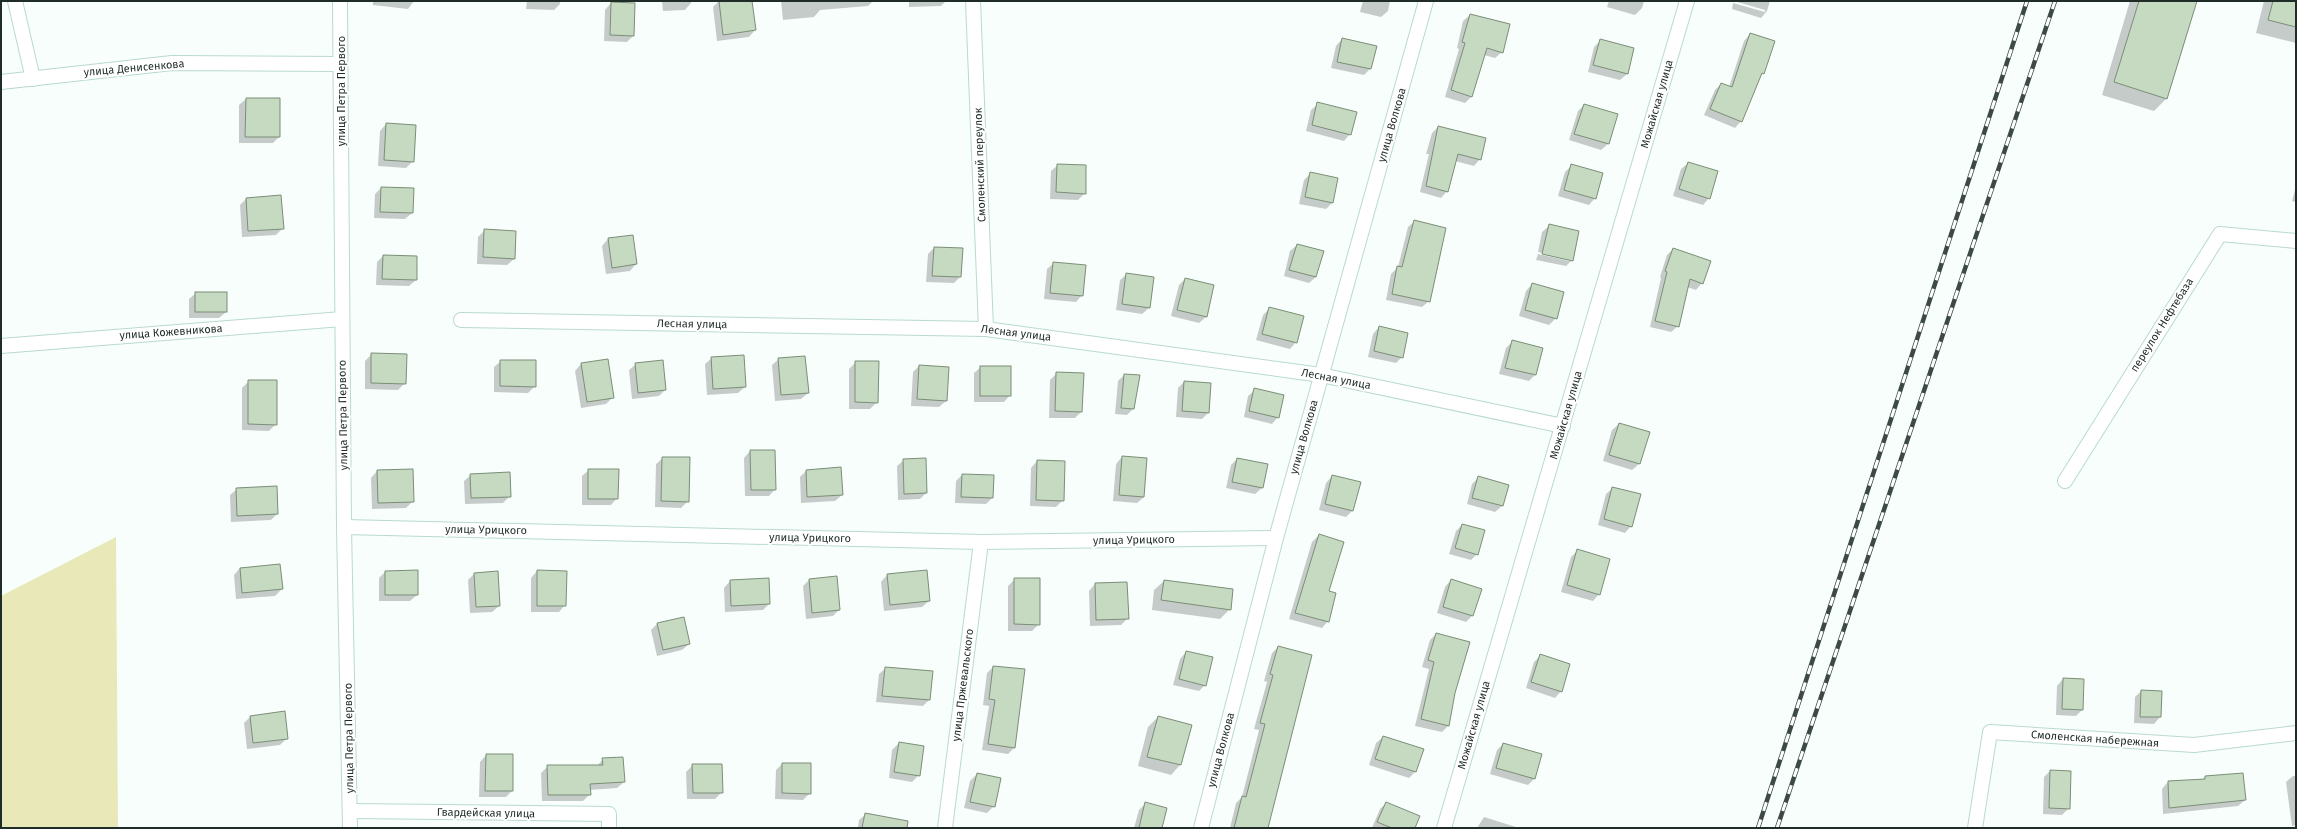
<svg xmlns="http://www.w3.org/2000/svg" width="2297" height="829" font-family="'Fira Sans',sans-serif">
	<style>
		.green { fill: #e9e8b9 }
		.shadow { fill: #0003 }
		.building { fill: #c6d9c1; stroke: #7b8e77 }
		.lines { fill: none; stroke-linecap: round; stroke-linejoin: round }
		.street-casing { stroke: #b9dace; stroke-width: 16 }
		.street { stroke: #fff; stroke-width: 14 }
		.rail-casing { stroke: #3d4946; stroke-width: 4.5 }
		.rail { stroke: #fff; stroke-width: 3; stroke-dasharray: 9; stroke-linecap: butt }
		.labels { text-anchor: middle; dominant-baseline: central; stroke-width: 4; stroke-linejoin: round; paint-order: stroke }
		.street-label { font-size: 11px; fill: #1f2c28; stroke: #fff }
	</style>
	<rect width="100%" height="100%" fill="#f7fefb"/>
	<polygon class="green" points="116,537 118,828 1,828 1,596"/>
	<g class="shadow">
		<polygon points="373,1 414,1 408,9 373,5"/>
		<polygon points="527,1 560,1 560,4 554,10 526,9"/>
		<polygon points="662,1 691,1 691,3 685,10 663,11"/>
		<polygon points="719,1 751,1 755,30 749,37 717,41 713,7"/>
		<polygon points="781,1 873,1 868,6 820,10 814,17 783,20"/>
		<polygon points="909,1 946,1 941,6 909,7"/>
		<polygon points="1363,1 1390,1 1388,11 1381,17 1360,12"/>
		<polygon points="1609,1 1644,1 1642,8 1635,15 1607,7"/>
		<polygon points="1734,1 1770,1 1767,11 1761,18 1732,9 1733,3 1765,12 1765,10"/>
		<polygon points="2130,1 2196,1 2167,98 2154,111 2102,95"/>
		<polygon points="2264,1 2296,1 2296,43 2256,33"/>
		<polygon points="611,3 633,36 627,42 604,41 605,10"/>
		<polygon points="1470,15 1502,52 1495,58 1484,55 1471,97 1465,103 1445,97 1459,49 1457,48 1463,21"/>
		<polygon points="1750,34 1773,42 1763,73 1759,77 1741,121 1735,128 1704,115 1715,90 1721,84 1729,87 1744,41"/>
		<polygon points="1342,39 1375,46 1370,69 1364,75 1331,68 1336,46"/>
		<polygon points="1601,40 1633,49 1627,74 1620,80 1588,72 1594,47"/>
		<polygon points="246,99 279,99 279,137 273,143 239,143 239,105"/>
		<polygon points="1318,104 1350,134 1344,141 1306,131 1311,110"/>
		<polygon points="1584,105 1616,115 1608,144 1601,150 1569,140 1578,111"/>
		<polygon points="386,124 413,161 406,168 378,166 380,131"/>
		<polygon points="1438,127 1480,159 1474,166 1455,161 1447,191 1441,198 1420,192 1429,154 1426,154 1432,133"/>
		<polygon points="1688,163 1709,198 1703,205 1673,196 1681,169"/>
		<polygon points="1058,165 1085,193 1078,200 1050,199 1051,171"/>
		<polygon points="1572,165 1595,198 1589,205 1558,196 1565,172"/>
		<polygon points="1311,173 1337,179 1332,203 1326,209 1299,204 1304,180"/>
		<polygon points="2296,186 2296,202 2292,201"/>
		<polygon points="381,188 412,213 405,219 374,218 375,194"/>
		<polygon points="246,199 283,228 276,235 242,237 240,205"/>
		<polygon points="1415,221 1429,301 1422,307 1386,300 1391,274 1398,267 1408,227"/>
		<polygon points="1549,226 1572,260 1566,266 1536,260 1538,254 1569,261 1569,259 1538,252 1542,232"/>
		<polygon points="485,230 514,259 507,265 477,264 478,237"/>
		<polygon points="632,236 636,264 630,271 606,274 602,246 608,239"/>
		<polygon points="1297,245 1316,277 1309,283 1284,276 1290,251"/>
		<polygon points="934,248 960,277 954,283 926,282 928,254"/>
		<polygon points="1673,249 1702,283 1696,290 1687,287 1678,326 1671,332 1650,327 1661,278 1660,277 1667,255"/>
		<polygon points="383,256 416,280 409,286 376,285 377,262"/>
		<polygon points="1054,263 1082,295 1076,302 1044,299 1047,269"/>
		<polygon points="1127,274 1153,278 1149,308 1142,314 1116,310 1120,280"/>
		<polygon points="1185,279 1206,317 1199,323 1171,316 1179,285"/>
		<polygon points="1532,284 1556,318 1549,325 1519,316 1526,291"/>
		<polygon points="196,293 226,312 219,318 189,318 189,299"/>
		<polygon points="1269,309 1296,342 1290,349 1256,340 1263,315"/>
		<polygon points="1379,327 1402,357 1396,363 1368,357 1373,334"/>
		<polygon points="1512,342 1535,375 1529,381 1499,374 1506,348"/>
		<polygon points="372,354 405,383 398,390 365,389 365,361"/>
		<polygon points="712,358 745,387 738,393 707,395 705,364"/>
		<polygon points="779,359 808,393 801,399 775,401 772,365"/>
		<polygon points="501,361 535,386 528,393 494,392 494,367"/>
		<polygon points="856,362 877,402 870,409 849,409 849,369"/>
		<polygon points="581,364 613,397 606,404 581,408 575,371"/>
		<polygon points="636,364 665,390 659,396 632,399 629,370"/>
		<polygon points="919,366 946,401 939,407 911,406 913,372"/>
		<polygon points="981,367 1010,395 1004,402 974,402 974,373"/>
		<polygon points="1057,373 1081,412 1075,418 1049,418 1050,380"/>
		<polygon points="1124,375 1133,409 1127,415 1115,414 1118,381"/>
		<polygon points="249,381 276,424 269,431 242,430 242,388"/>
		<polygon points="1184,382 1208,413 1202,419 1176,417 1178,388"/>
		<polygon points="1255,390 1278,417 1272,424 1244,417 1248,396"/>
		<polygon points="1619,424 1639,464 1632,470 1603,461 1612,430"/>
		<polygon points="750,451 775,489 769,496 745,496 744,458"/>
		<polygon points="1122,457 1144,497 1137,503 1113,501 1116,464"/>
		<polygon points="663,458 688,501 681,508 655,507 656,464"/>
		<polygon points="1237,459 1262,488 1255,494 1226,488 1231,465"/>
		<polygon points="904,460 926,493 920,499 898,500 897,466"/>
		<polygon points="1037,461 1063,500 1056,507 1030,506 1031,468"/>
		<polygon points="412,470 413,501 406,508 372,509 371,478 377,471"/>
		<polygon points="589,470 617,498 611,505 582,505 582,476"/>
		<polygon points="806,471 842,495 835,501 801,503 800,477"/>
		<polygon points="471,475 510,496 503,503 465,504 464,481"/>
		<polygon points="962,475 992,498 986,504 955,503 956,481"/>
		<polygon points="1332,476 1353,510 1346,517 1319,510 1326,483"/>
		<polygon points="1479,477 1508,485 1502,506 1495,512 1467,504 1472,484"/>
		<polygon points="1613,488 1631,526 1625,533 1598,525 1606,494"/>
		<polygon points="237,489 277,514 271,520 231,522 230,495"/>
		<polygon points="1462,525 1477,554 1471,560 1449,554 1456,531"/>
		<polygon points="1319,535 1328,592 1328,621 1322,628 1289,619 1312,542"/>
		<polygon points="1577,551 1599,594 1593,601 1561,592 1571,557"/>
		<polygon points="279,565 282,589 275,596 236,599 234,575 240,568"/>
		<polygon points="537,571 565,605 559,612 531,612 531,578"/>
		<polygon points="385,572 417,595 410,601 379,601 379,578"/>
		<polygon points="474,574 499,606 492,612 470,613 468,580"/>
		<polygon points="887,575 929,601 922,607 884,611 881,582"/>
		<polygon points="1015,579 1039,624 1032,631 1008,631 1008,586"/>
		<polygon points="809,580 839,610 833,616 806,619 803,586"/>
		<polygon points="1451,580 1480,589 1472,616 1466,622 1437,613 1445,587"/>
		<polygon points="730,581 769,604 763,610 725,612 724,588"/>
		<polygon points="1164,581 1232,590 1230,609 1220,619 1152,610 1154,590"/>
		<polygon points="1095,584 1128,618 1121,625 1090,626 1089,591"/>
		<polygon points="658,623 689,644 682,650 657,656 651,630"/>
		<polygon points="1436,634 1454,693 1448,726 1442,732 1415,726 1429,669 1422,667 1430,640"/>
		<polygon points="1278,647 1267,828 1230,828 1236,803 1242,797 1259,730 1254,729 1267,682 1264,681 1272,653"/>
		<polygon points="1186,652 1205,685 1199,691 1173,685 1180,659"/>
		<polygon points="1540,656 1561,691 1555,698 1526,688 1534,662"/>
		<polygon points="993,667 1014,748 1008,754 982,750 989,706 983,705 987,673"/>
		<polygon points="886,668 932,672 929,700 923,706 876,702 879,674"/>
		<polygon points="2063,679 2082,710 2076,716 2056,715 2057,686"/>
		<polygon points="2141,691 2161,692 2160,717 2154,724 2134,723 2135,697"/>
		<polygon points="250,717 287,738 280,745 247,749 244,723"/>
		<polygon points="1158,717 1180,765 1171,775 1138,766 1148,727"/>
		<polygon points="1383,737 1422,750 1415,772 1409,778 1369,765 1376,743"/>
		<polygon points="899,743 919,775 912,782 889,778 892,750"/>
		<polygon points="1503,744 1534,779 1528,785 1490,774 1497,750"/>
		<polygon points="486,755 512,791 506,797 479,797 480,762"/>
		<polygon points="603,759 624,782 617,788 589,790 590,794 583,801 542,801 541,773 548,766 597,766"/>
		<polygon points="782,764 810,793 803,800 775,799 776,770"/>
		<polygon points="693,765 722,792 715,799 687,799 686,772"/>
		<polygon points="2050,771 2069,808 2062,815 2043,814 2044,777"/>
		<polygon points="977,774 994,806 987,813 964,808 970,781"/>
		<polygon points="2293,776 2296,776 2296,825 2292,826 2286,782"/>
		<polygon points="2205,777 2245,800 2238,806 2163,814 2162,789 2168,782 2202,780"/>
		<polygon points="1386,803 1414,828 1372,828 1380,809"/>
		<polygon points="1145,804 1161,828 1134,828 1139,810"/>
		<polygon points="866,814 894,828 858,828 859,820"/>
		<polygon points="1484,817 1519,828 1477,828"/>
	</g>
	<g class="building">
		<polygon points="719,1 752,1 756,30 723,35"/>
		<polygon points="2139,1 2197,1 2167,99 2114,82"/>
		<polygon points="2273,1 2296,1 2296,27 2268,20"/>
		<polygon points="611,2 635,3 634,36 610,35"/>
		<polygon points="1470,14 1510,24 1503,53 1487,48 1472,97 1451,90 1465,43 1462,42"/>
		<polygon points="1750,33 1775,41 1764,74 1762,73 1742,122 1710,109 1721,83 1732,87"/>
		<polygon points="1342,38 1377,46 1371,69 1337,62"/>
		<polygon points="1600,39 1634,48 1628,74 1593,65"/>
		<polygon points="246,98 280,98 280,137 245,137"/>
		<polygon points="1317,102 1357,112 1351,135 1312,125"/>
		<polygon points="1584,104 1618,114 1609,144 1574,134"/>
		<polygon points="386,123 416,125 414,162 384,160"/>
		<polygon points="1438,126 1486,138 1481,160 1458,154 1448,192 1426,186"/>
		<polygon points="1688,162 1718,171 1710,199 1679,189"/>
		<polygon points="1057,164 1086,165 1086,194 1056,192"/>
		<polygon points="1571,164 1603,173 1596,199 1564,190"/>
		<polygon points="1310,172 1338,178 1333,203 1305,197"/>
		<polygon points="381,187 414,188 413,213 380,212"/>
		<polygon points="281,195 284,229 248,231 246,198"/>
		<polygon points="1414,220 1446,228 1430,302 1392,294 1397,266 1402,267"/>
		<polygon points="1549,224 1579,231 1573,261 1542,254"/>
		<polygon points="484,229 516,231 515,259 483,257"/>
		<polygon points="633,235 637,264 612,268 608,238"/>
		<polygon points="1297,244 1324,251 1316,277 1289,270"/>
		<polygon points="934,247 963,248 961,277 932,276"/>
		<polygon points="1673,248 1711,261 1703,284 1690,279 1679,327 1655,321 1667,272 1665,271"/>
		<polygon points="383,255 417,256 417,280 382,279"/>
		<polygon points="1053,262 1086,265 1083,296 1050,293"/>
		<polygon points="1126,273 1154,277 1150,308 1122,304"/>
		<polygon points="1185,278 1214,285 1207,317 1177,310"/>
		<polygon points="1532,283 1564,292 1557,319 1525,310"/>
		<rect x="195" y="292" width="32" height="20"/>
		<polygon points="1269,307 1304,316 1297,343 1262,334"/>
		<polygon points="1379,326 1408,333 1403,358 1374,351"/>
		<polygon points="1512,340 1543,348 1536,375 1505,368"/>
		<polygon points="371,353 407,354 406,384 371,383"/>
		<polygon points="744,355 746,387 713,389 711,357"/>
		<polygon points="805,356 809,393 781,395 778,358"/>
		<polygon points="608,359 614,398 587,402 581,363"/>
		<polygon points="500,360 536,360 536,387 500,386"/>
		<polygon points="663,360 666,390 638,393 635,363"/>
		<polygon points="855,361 879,361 878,403 855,402"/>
		<polygon points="919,365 949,367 947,401 917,399"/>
		<rect x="980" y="366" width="31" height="30"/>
		<polygon points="1056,372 1084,373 1082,412 1055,411"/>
		<polygon points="1124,374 1140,375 1134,409 1121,408"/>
		<polygon points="248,380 277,380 277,425 248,424"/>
		<polygon points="1184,381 1211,383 1209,413 1182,411"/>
		<polygon points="1254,388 1284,395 1279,418 1249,411"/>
		<polygon points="1619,423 1650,432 1640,464 1609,455"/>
		<polygon points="750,450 775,450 776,490 751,490"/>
		<polygon points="1122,456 1147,458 1144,497 1119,495"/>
		<polygon points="662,457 690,457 689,502 661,501"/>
		<polygon points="926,458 927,493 904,494 903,459"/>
		<polygon points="1237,458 1268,464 1263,488 1232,482"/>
		<polygon points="1037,460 1065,461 1064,501 1036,500"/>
		<polygon points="841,467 843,495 807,497 806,470"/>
		<polygon points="413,469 414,502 378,503 377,470"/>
		<polygon points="588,469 619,469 618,499 588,499"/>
		<polygon points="510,472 511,497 471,498 470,474"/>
		<polygon points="962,474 994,475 993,498 961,497"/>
		<polygon points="1332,475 1361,482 1353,511 1325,504"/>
		<polygon points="1478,476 1509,485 1503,506 1472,498"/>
		<polygon points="277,486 278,514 237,516 236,488"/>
		<polygon points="1612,487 1641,494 1632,527 1604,519"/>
		<polygon points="1462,524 1485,530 1478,555 1455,548"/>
		<polygon points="1319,534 1344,542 1329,591 1336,593 1329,622 1295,613"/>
		<polygon points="1577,549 1610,559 1600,595 1567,585"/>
		<polygon points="280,564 283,589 242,593 240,568"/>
		<polygon points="418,570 418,595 385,595 385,571"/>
		<polygon points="537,570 567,571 566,606 537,606"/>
		<polygon points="927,570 930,601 890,605 887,574"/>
		<polygon points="498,571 500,606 476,607 474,573"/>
		<polygon points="837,576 840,610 812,613 809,579"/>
		<polygon points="769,578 770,604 731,606 730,580"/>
		<polygon points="1014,578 1040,578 1040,625 1014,624"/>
		<polygon points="1451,579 1482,589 1473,616 1443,607"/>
		<polygon points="1164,580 1233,589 1231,610 1161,600"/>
		<polygon points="1127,582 1129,619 1096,620 1095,583"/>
		<polygon points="684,617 690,644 663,650 657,623"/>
		<polygon points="1436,633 1470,642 1455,693 1449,726 1421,719 1434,662 1428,660"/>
		<polygon points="1278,646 1312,655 1268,828 1234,828 1242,796 1246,797 1265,724 1260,723 1273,675 1270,674"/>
		<polygon points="1186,651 1213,657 1206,686 1179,679"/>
		<polygon points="1540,654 1570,664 1562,692 1531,682"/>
		<polygon points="993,666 1025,669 1015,748 988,744 995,700 989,699"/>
		<polygon points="885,667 933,671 930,700 882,696"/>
		<polygon points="2063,678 2084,679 2083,710 2062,709"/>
		<polygon points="2141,690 2162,691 2161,717 2140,717"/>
		<polygon points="285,711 288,739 253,743 250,716"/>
		<polygon points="1158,716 1192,725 1181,765 1147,757"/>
		<polygon points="1383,736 1424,749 1416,772 1375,759"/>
		<polygon points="899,742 924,746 920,776 894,772"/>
		<polygon points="1503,743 1542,754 1535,779 1496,768"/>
		<polygon points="486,754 513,754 513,791 485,791"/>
		<polygon points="623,757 625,782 590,784 591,795 548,795 547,765 603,765 602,758"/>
		<polygon points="782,763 811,763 811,794 782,793"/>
		<polygon points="692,764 722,764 723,793 693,793"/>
		<polygon points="2050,770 2071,771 2070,809 2049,808"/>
		<polygon points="977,773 1001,778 995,807 970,802"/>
		<polygon points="2243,773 2246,800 2169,808 2168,781 2205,779 2205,776"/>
		<polygon points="1145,802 1167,808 1162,828 1139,828"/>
		<polygon points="1386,802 1420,816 1415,828 1392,828 1377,822"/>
		<polygon points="865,813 908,821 907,828 862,828"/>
	</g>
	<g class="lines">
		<defs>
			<g id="street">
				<polyline points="15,1 33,79"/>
				<polyline points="340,1 344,527 350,828"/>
				<polyline points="973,1 986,329"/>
				<polyline points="1,82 172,63 340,64"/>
				<polyline points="461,320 986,329 1321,375 1563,426"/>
				<polyline points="1,346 342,319"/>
				<polyline points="2065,481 2220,234 2296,241"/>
				<polyline points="344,527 981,542 1276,538"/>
				<polyline points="351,811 609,814 609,828"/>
				<polyline points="945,828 981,542"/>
				<polyline points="1201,828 1276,538 1426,1"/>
				<polyline points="1444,828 1687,1"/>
				<polyline points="1975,828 1990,732 2194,745 2296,733"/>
			</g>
		</defs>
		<use href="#street" class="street-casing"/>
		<use href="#street" class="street"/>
		<defs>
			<g id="rail">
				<polyline points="1758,828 2027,1"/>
				<polyline points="1777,828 2055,1"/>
			</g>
		</defs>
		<use href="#rail" class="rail-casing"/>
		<use href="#rail" class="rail"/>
	</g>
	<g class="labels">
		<g class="street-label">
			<text transform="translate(134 68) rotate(-5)">улица Денисенкова</text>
			<text transform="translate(341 91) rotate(-90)">улица Петра Первого</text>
			<text transform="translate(1657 104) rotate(-74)">Можайская улица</text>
			<text transform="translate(1392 125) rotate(-74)">улица Волкова</text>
			<text transform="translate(980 165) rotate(-92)">Смоленский переулок</text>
			<text transform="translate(692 324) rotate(1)">Лесная улица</text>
			<text transform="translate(2162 325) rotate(-58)">переулок Нефтебаза</text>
			<text transform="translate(171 332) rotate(-4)">улица Кожевникова</text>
			<text transform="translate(1016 333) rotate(7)">Лесная улица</text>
			<text transform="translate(1336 379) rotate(11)">Лесная улица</text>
			<text transform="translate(343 415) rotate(-91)">улица Петра Первого</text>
			<text transform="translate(1566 415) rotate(-74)">Можайская улица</text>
			<text transform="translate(1304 437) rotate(-74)">улица Волкова</text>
			<text transform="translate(486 530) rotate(1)">улица Урицкого</text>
			<text transform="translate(810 538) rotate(1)">улица Урицкого</text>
			<text transform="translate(1134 540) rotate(-1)">улица Урицкого</text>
			<text transform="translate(963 685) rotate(-83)">улица Пржевальского</text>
			<text transform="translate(1474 725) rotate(-74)">Можайская улица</text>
			<text transform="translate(349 738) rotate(-91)">улица Петра Первого</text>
			<text transform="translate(2095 739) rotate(4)">Смоленская набережная</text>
			<text transform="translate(1221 750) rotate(-75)">улица Волкова</text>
			<text transform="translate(486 813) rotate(1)">Гвардейская улица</text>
		</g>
	</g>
	<rect width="2297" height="829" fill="none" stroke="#1f2c28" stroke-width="4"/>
</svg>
